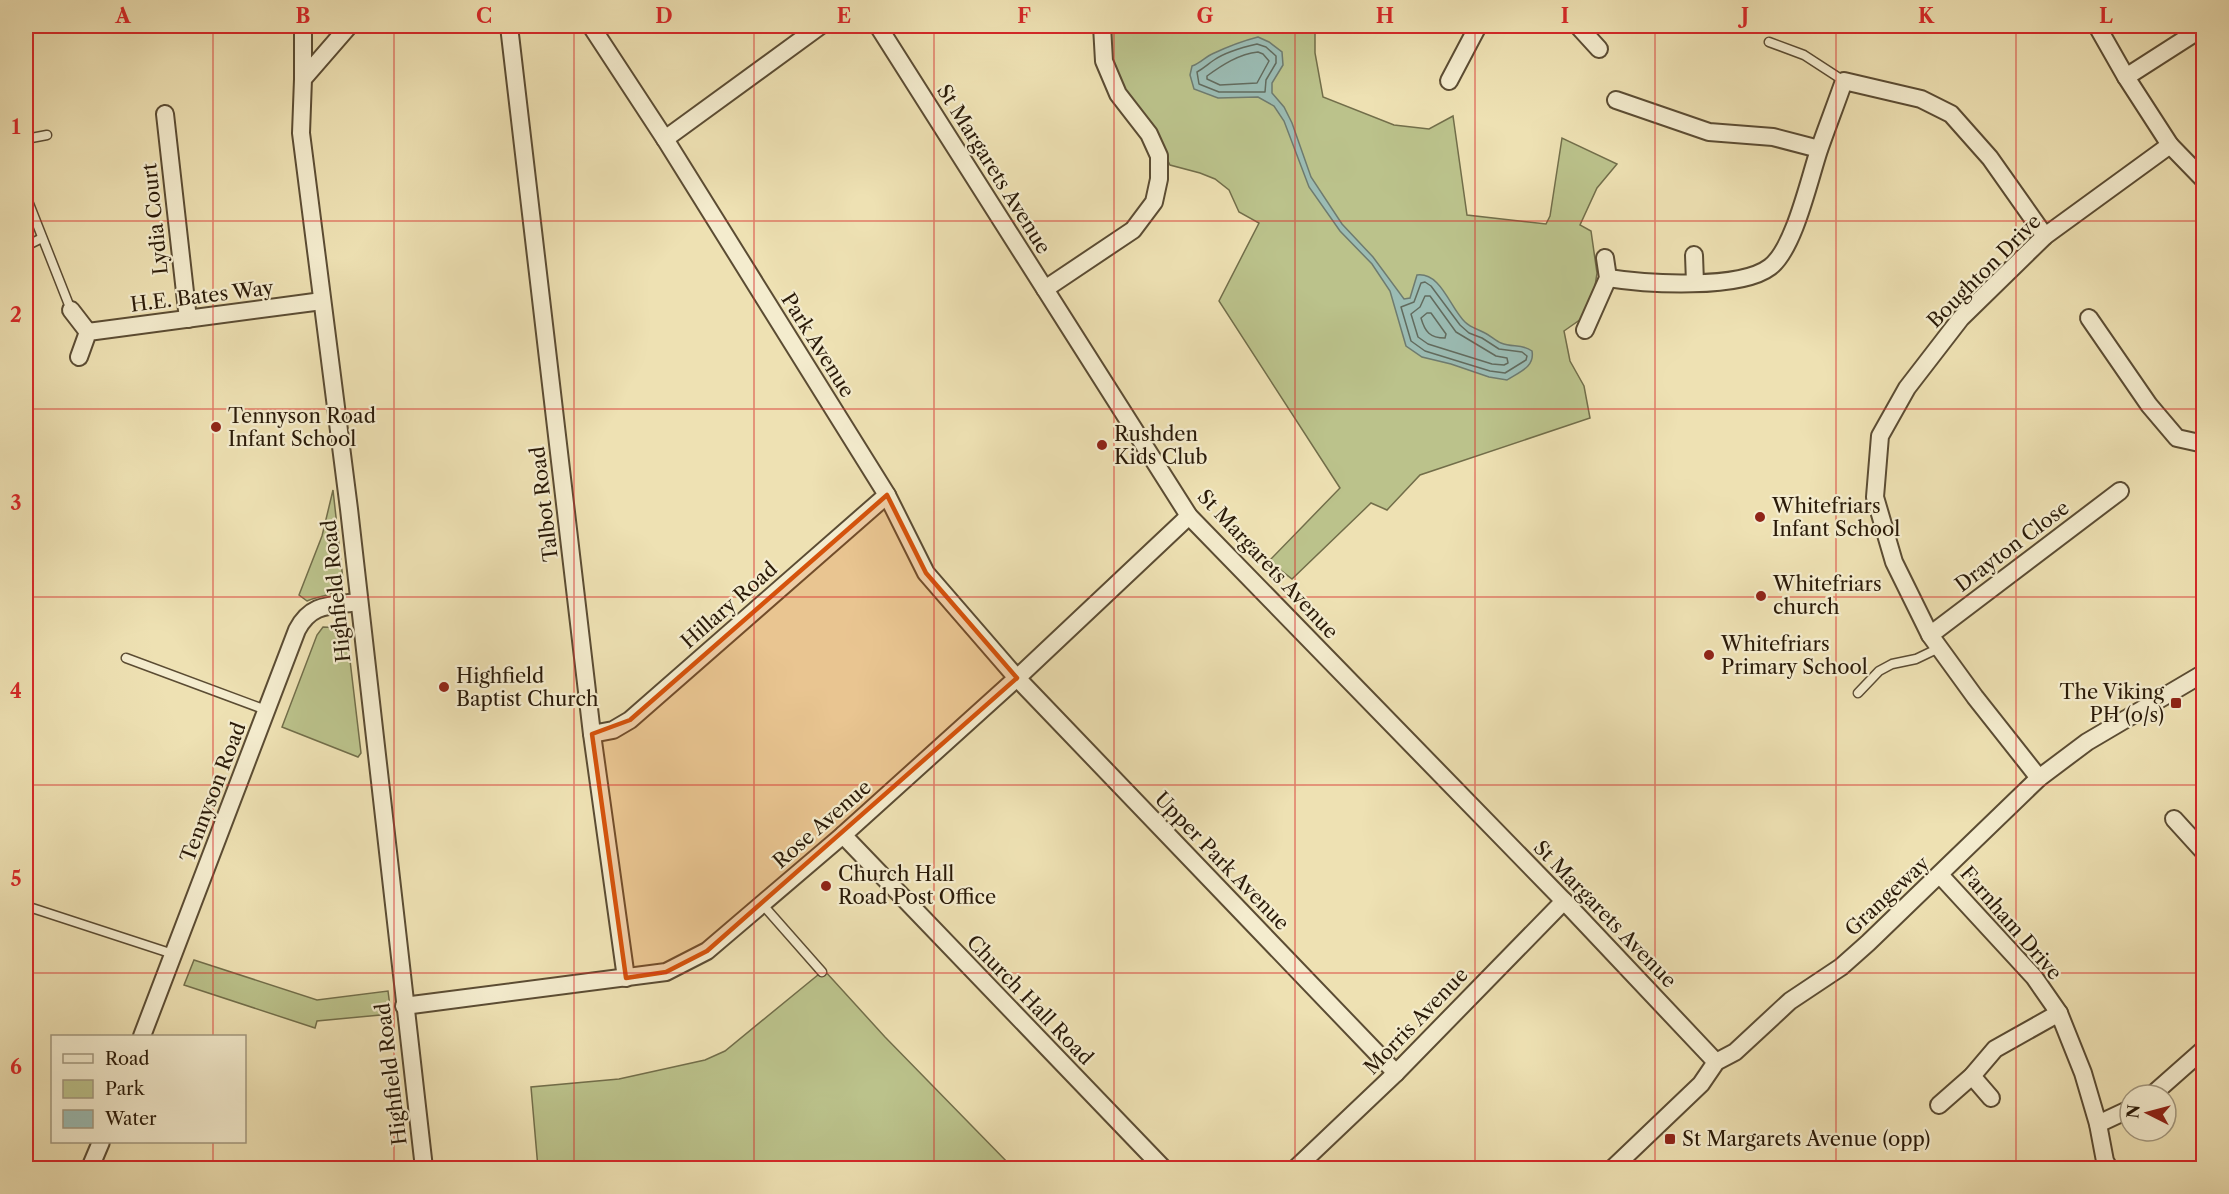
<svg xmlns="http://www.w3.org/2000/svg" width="2229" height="1194" font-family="'Libre Caslon Text',serif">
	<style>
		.green { fill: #bbc28b; stroke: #726e4a; stroke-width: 1.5 }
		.water { fill: #9bbcb4; stroke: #6e7b6f; stroke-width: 1.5 }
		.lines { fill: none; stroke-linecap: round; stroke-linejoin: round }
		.shore { stroke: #626b5e; stroke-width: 1.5 }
		.lane-casing { stroke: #5b4c33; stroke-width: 11 }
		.street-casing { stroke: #5b4c33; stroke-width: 20 }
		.lane { stroke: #f4ecce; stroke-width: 8 }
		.street { stroke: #f4ecce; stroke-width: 16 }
		.marked { fill: #d5530c; fill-opacity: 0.2; stroke: #d5530c; stroke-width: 4.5; stroke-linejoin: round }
		.grid { fill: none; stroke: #d62828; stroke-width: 1.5; stroke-opacity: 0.55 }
		.poi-dot { fill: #8f2418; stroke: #f4ecce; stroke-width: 2 }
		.labels { text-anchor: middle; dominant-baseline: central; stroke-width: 4.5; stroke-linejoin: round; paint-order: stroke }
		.street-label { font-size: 20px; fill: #2a1a08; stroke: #f4ecce }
		.poi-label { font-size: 20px; fill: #2a1a08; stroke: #f4ecce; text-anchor: start }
		.neatline { fill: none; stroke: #d62828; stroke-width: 2 }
		.grid-label { font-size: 20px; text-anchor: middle; font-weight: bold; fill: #d62828 }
	</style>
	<rect width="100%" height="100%" fill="#eee1b3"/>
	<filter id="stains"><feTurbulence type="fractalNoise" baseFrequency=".00333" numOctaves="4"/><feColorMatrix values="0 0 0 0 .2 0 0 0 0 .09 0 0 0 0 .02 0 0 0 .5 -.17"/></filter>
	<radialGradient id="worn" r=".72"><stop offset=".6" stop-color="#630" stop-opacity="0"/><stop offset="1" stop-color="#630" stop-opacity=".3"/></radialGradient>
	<g class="green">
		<polygon points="1111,26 1315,26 1315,53 1323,97 1394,125 1429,129 1453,116 1467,215 1546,224 1550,216 1562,138 1617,164 1597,188 1580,225 1591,231 1597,273 1595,286 1581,319 1564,331 1570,361 1584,386 1590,418 1420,475 1387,510 1371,503 1292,579 1269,561 1340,488 1219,301 1259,223 1239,212 1229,190 1215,179 1200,173 1170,165 1162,149 1116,83 1110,60"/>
		<path d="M333,490L343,580C334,598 324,594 307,601L299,595L322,536Z"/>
		<polygon points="323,627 341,628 347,635 361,753 358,757 282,727 317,635"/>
		<polygon points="194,960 317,1000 388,991 391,1014 317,1021 315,1028 184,985"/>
		<polygon points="824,970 885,1037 1013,1168 538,1168 531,1087 619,1079 705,1060 725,1051"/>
	</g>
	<path class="water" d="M1258,37L1269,42L1282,52L1283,65L1272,83V93L1284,107L1292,123L1311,177L1342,224L1373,257L1404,299L1410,298L1417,275C1441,272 1450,308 1465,322C1471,328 1478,329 1485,333C1491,336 1496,341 1501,343C1513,348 1521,343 1532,351C1535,367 1519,372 1507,380L1489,377L1451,364L1422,357L1406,346L1390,291L1372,264L1340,231L1309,187L1284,121L1274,106L1258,97L1218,98L1194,89L1190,75L1192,66C1201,63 1205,57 1212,54C1227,47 1242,41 1258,37Z"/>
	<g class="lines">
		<g class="shore">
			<path d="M1257,44L1266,47L1276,56V63L1266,80L1265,92H1219L1199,84L1197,72C1204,68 1208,64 1214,60C1224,53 1244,47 1257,44Z"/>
			<path d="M1258,52L1263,54L1269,61L1257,83L1220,85L1207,79V76C1222,65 1239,54 1258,52Z"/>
			<polygon points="1425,282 1431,286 1460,325 1469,333 1482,338 1499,349 1522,352 1527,356 1526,360 1505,373 1490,371 1425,351 1411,341 1401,307 1414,302 1421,283"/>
			<polygon points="1425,296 1430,296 1456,332 1496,356 1507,358 1508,363 1504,365 1492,364 1428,344 1418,337 1411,314 1420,307"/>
			<path d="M1427,313H1431L1446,334L1445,338C1430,338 1425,332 1421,318Z"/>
		</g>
		<defs>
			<g id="lane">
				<polyline points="1769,42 1804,55 1844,81"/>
				<polyline points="26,139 47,135"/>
				<polyline points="26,196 71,310"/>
				<polyline points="26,246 42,238"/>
				<polyline points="126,658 266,710"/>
				<polyline points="1858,693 1879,671 1892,664 1916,659 1939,648"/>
				<polyline points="762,904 822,972"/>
				<polyline points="26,906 173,954"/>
			</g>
			<g id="street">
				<polyline points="349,26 303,79 301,133 349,509 424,1168"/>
				<polyline points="509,26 592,734 626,978"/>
				<polyline points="591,26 665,139 887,495 926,573 1017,678 1396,1073"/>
				<polyline points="878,26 1189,516 1564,901 1716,1062"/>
				<polyline points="1578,26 1599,49"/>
				<polyline points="2097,26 2126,77 2170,145 2204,180"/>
				<polyline points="2126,77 2204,27"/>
				<polyline points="303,79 303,26"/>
				<polyline points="1449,81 1478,26"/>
				<polyline points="1616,100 1709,132 1773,137 1819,149"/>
				<polyline points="165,114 188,319"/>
				<polyline points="665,139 820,26"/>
				<polyline points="1694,255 1695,283"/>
				<path d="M1608,278C1646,284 1740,290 1770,267C1794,249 1809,180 1819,150C1827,127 1836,104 1844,81L1921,99L1951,114L1990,158L2045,236"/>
				<polyline points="1045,289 1133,230 1154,202 1159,179 1159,156 1149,134 1118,94 1104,61 1102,26"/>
				<polyline points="71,310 88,332"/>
				<polyline points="2089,318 2149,405 2177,438 2204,444"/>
				<polyline points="1585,330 1608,278 1605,258"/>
				<polyline points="79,357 88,332 322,301"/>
				<polyline points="1930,635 2120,491"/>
				<polyline points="592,734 613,730 630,720 887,495"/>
				<polyline points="2039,778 1975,697 1930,635 1894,562 1875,497 1880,436 1907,388 1961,318 2045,236 2170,145"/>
				<polyline points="2174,819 2204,852"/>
				<polyline points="843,835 1163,1168"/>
				<polyline points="1940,875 2034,977 2059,1013 2083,1073 2098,1124 2105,1161 2109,1168"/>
				<polyline points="404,1006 666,972 707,951 843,835 1017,678 1189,516"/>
				<path d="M142,1036L297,630C311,603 330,606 358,602"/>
				<polyline points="1972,1076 1991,1098"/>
				<polyline points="2152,1095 2204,1049"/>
				<polyline points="1939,1105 1972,1076 1995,1049 2059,1013"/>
				<polyline points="2098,1124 2130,1109"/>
				<polyline points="90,1168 101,1142"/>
				<polyline points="1296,1168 1396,1073 1564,901"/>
				<polyline points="1613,1168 1701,1084 1716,1062 1735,1052 1790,1001 1841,967 1868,943 2039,778 2087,742 2204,673"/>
			</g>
		</defs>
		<use href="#lane" class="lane-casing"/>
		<use href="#street" class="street-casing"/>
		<use href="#lane" class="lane"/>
		<use href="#street" class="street"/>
	</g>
	<path class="marked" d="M887,495L926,573L1017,678L707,951L666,972L626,978L592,734L630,720Z"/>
	<path class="grid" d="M213,26V1036M394,26V1168M574,26V1168M754,26V1168M934,26V1168M1114,26V1168M1295,26V1168M1475,26V1168M1655,26V1168M1836,26V1168M2016,26V1168M26,221H2204M26,409H2204M26,597H2204M26,785H2204M26,973H2204M213,1142V1168"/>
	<g class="poi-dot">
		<circle cx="216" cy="427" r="6"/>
		<circle cx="1102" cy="445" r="6"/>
		<circle cx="1760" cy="517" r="6"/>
		<circle cx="1761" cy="596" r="6"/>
		<circle cx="1709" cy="655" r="6"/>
		<circle cx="444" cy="687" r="6"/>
		<rect x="2170" y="697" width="12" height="12" rx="3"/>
		<circle cx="826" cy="886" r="6"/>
		<rect x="1664" y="1133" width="12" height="12" rx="3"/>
	</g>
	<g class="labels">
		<g class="street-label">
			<text transform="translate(994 169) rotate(58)">St Margarets Avenue</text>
			<text transform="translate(155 219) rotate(-96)">Lydia Court</text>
			<text transform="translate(1984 271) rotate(-45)">Boughton Drive</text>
			<text transform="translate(202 296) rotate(-7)">H.E. Bates Way</text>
			<text transform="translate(818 345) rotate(58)">Park Avenue</text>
			<text transform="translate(544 504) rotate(-97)">Talbot Road</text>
			<text transform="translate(2012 546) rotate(-37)">Drayton Close</text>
			<text transform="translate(1268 564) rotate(47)">St Margarets Avenue</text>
			<text transform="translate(336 591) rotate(-96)">Highfield Road</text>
			<text transform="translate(729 605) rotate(-41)">Hillary Road</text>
			<text transform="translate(213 792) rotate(-69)">Tennyson Road</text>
			<text transform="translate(822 824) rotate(-41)">Rose Avenue</text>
			<text transform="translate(1222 861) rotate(46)">Upper Park Avenue</text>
			<text transform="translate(1887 896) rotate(-43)">Grangeway</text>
			<text transform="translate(1605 914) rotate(46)">St Margarets Avenue</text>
			<text transform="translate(2011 923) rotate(49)">Farnham Drive</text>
			<text transform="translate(1030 1000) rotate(46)">Church Hall Road</text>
			<text transform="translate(1416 1021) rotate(-46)">Morris Avenue</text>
			<text transform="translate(391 1074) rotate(-97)">Highfield Road</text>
		</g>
		<g class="poi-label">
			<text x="228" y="416">Tennyson Road<tspan x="228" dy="23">Infant School</tspan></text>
			<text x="1114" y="434">Rushden<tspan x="1114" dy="23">Kids Club</tspan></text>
			<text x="1772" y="506">Whitefriars<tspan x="1772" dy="23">Infant School</tspan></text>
			<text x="1773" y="584">Whitefriars<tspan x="1773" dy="23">church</tspan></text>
			<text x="1721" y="644">Whitefriars<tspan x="1721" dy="23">Primary School</tspan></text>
			<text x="456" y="676">Highfield<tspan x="456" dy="23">Baptist Church</tspan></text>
			<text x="2164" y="692" text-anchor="end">The Viking<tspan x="2164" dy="23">PH (o/s)</tspan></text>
			<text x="838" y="874">Church Hall<tspan x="838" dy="23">Road Post Office</tspan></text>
			<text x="1682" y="1139">St Margarets Avenue (opp)</text>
		</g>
	</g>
	<rect width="2229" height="1194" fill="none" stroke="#eee1b3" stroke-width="66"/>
	<rect x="51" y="1035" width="195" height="108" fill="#f4ecce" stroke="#a3987f" stroke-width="1.5"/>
	<rect x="63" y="1054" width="30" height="9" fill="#f4ecce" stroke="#a3987f" stroke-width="1.5"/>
	<text x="105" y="1065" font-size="18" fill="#2a1a08">Road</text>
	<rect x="63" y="1080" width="30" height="18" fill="#bbc28b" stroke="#a3987f" stroke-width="1.5"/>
	<text x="105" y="1095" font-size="18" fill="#2a1a08">Park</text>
	<rect x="63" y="1110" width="30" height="18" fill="#9bbcb4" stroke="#a3987f" stroke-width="1.5"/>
	<text x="105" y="1125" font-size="18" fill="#2a1a08">Water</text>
	<g transform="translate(2148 1113) rotate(276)"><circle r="28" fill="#f4ecce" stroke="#a3987f" stroke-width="1.5"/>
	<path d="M0-4.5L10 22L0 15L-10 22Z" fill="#8f2418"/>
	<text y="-9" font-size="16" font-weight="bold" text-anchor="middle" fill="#2a1a08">N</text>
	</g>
	<rect x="33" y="33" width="2163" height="1128" class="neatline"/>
	<g class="grid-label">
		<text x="123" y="23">A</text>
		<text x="303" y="23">B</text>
		<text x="484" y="23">C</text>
		<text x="664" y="23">D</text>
		<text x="844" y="23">E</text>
		<text x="1024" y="23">F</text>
		<text x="1205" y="23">G</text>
		<text x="1385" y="23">H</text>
		<text x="1565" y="23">I</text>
		<text x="1745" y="23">J</text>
		<text x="1926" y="23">K</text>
		<text x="2106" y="23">L</text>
		<text x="16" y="134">1</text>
		<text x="16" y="322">2</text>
		<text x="16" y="510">3</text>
		<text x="16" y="698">4</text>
		<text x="16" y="886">5</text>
		<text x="16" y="1074">6</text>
	</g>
	<rect width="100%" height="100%" filter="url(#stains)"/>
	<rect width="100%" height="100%" fill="url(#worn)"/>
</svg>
